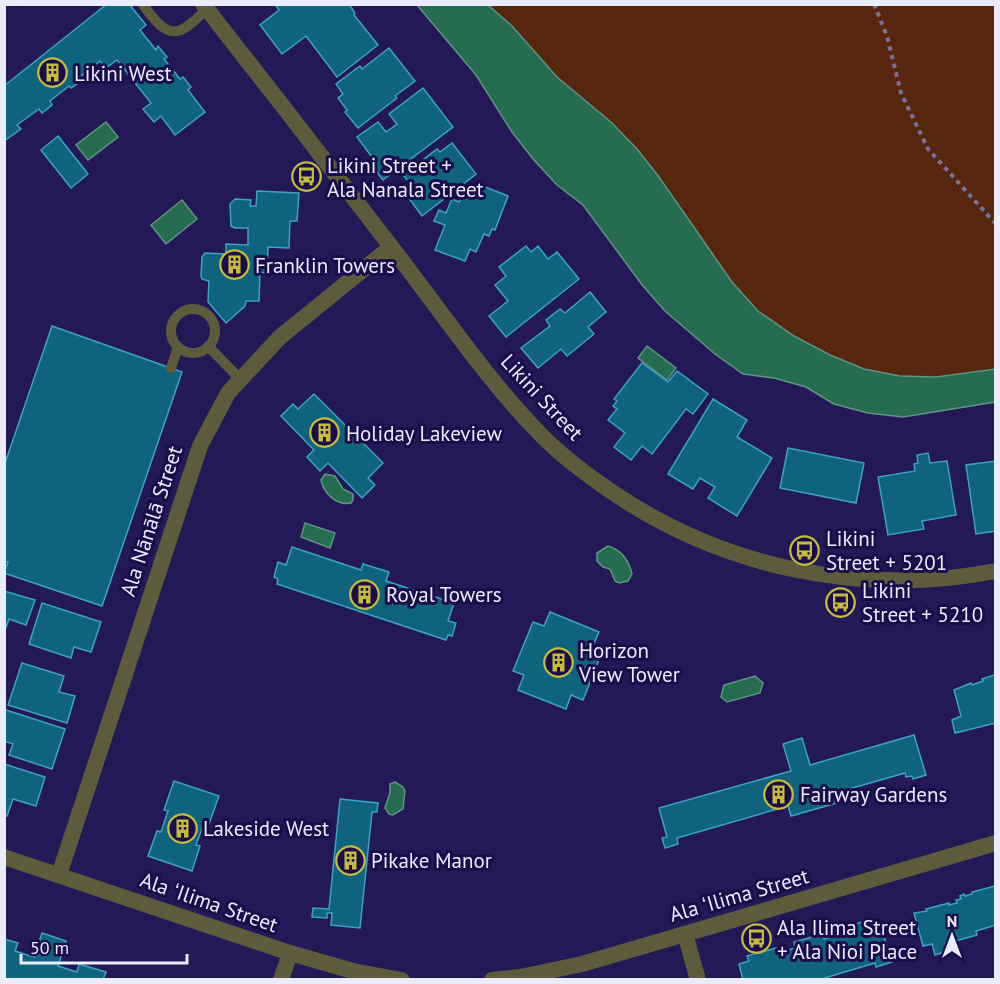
<svg xmlns="http://www.w3.org/2000/svg" width="1000" height="984" font-family="'PT Sans',sans-serif">
	<style>
		.green { fill: #57260e }
		.water { fill: #266c51; stroke: #619284; stroke-width: 1.5 }
		.building { fill: #0f637c; stroke: #3da2c5; stroke-width: 1.5 }
		.lines { fill: none; stroke-linecap: round; stroke-linejoin: round }
		.path { stroke: #77729c; stroke-width: 4; stroke-dasharray: 4.5 4.5; stroke-linecap: butt }
		.service { stroke: #5d5b3c; stroke-width: 10 }
		.minor { stroke: #5d5b3c; stroke-width: 16 }
		.tertiary { stroke: #5d5b3c; stroke-width: 16 }
		.labels { text-anchor: middle; dominant-baseline: central; stroke-width: 6; stroke-linejoin: round; paint-order: stroke }
		.poi-label { font-size: 21px; fill: #eaebfb; stroke: #1a0d4a; text-anchor: start }
		.street-label { font-size: 21px; fill: #eaebfb; stroke: #1a0d4a }
	</style>
	<rect width="100%" height="100%" fill="#231956"/>
	<polygon class="green" points="488,5 995,5 995,369 936,377 900,376 864,369 830,355 794,336 758,310 732,282 637,149 612,123 557,77 512,26"/>
	<g class="water">
		<polygon points="417,5 488,5 512,26 557,77 612,123 637,149 659,177 732,282 758,311 794,336 830,355 864,369 900,376 936,377 995,369 995,402 903,417 868,413 834,404 806,387 774,378 743,374 715,354 665,311 643,286 583,205 557,185 533,159 512,132 476,75"/>
		<polygon points="106,122 118,137 88,160 76,145"/>
		<polygon points="182,200 197,219 166,244 151,225"/>
		<polygon points="647,346 676,368 667,380 638,358"/>
		<path d="M325,474L335,476L343,489L353,494V500L351,503C337,506 324,494 321,480Z"/>
		<polygon points="305,523 335,533 330,548 301,537"/>
		<path d="M608,546C622,550 629,561 632,574L628,581L619,583L615,581L610,569L603,567L597,561V553Z"/>
		<polygon points="755,676 763,683 760,693 727,702 721,697 724,685"/>
		<polygon points="395,782 403,787 405,791 403,809 393,815 389,814 385,808 390,793 390,784"/>
	</g>
	<g class="building">
		<polygon points="107,4 129,4 146,25 140,30 156,50 158,46 167,57 164,59 180,79 183,77 191,87 188,90 205,112 175,135 161,116 154,122 143,109 151,103 117,60 106,68 100,61 79,78 81,81 71,88 69,86 50,101 52,105 42,113 39,109 17,125 21,129 4,141 4,86"/>
		<polygon points="275,4 349,4 355,13 354,15 378,45 337,77 306,36 282,54 260,25 279,10"/>
		<polygon points="389,48 415,81 395,96 397,98 358,128 345,112 347,110 338,98 343,94 336,84 360,66 362,69"/>
		<polygon points="423,88 453,127 383,180 370,164 375,161 357,137 378,122 386,132 397,124 389,114"/>
		<polygon points="58,136 88,174 71,188 41,150"/>
		<polygon points="452,143 476,174 422,216 408,197 412,193 410,191 414,188 403,175 437,149 440,152"/>
		<polygon points="480,185 508,196 495,230 492,229 489,236 484,234 476,252 470,249 465,261 435,250 445,225 434,221 439,210 446,213 452,199 459,202 462,195 470,198 473,189 477,191"/>
		<polygon points="257,191 299,193 297,221 290,221 289,248 268,247 267,273 260,272 259,301 246,301 245,306 226,323 208,302 209,281 202,279 201,276 202,257 205,253 226,254 226,244 248,245 248,228 235,228 231,226 230,204 235,199 251,200 250,206 256,206"/>
		<polygon points="526,246 531,252 538,246 548,259 557,252 579,279 506,337 489,316 508,301 495,285 506,276 499,267"/>
		<polygon points="590,292 606,312 588,327 594,334 567,356 561,349 538,368 521,348 550,326 546,320 560,309 565,313"/>
		<polygon points="52,326 182,372 102,606 4,573 8,562 4,561 4,466"/>
		<polygon points="642,363 668,382 677,371 708,394 693,414 686,409 652,454 642,446 631,460 614,447 625,433 608,420 617,409 613,406 617,401 614,399"/>
		<polygon points="314,394 383,463 368,478 375,485 362,498 328,463 320,471 307,457 314,450 281,416 293,404 298,409"/>
		<polygon points="713,399 747,420 737,437 772,458 737,516 708,498 715,487 700,478 693,489 668,474"/>
		<polygon points="788,448 864,463 856,503 780,488"/>
		<polygon points="928,453 930,463 947,461 956,515 922,521 924,529 888,535 878,477 915,471 914,464 918,463 917,455"/>
		<polygon points="996,461 996,531 976,534 966,465"/>
		<polygon points="292,547 361,570 363,564 389,572 386,581 454,603 448,621 456,623 452,636 448,635 446,640 277,584 278,579 274,577 278,562 286,565"/>
		<polygon points="4,591 35,600 26,625 9,619 4,633"/>
		<polygon points="42,603 101,622 91,652 74,647 71,658 29,644"/>
		<polygon points="550,612 599,632 592,648 602,652 583,700 571,695 566,709 518,690 524,675 513,671 533,622 544,626"/>
		<polygon points="22,663 64,676 59,692 75,696 67,723 8,705"/>
		<polygon points="994,675 996,677 996,723 955,733 952,720 961,716 954,690 971,683 972,685 983,681 982,679"/>
		<polygon points="6,710 65,729 52,769 9,755 13,744 4,741 4,715"/>
		<polygon points="914,735 926,775 913,779 912,776 906,777 905,773 849,789 851,799 791,816 788,806 677,838 678,844 665,848 662,838 667,837 659,808 791,771 783,744 802,738 810,765"/>
		<polygon points="4,764 45,777 36,806 13,799 7,816 4,815"/>
		<polygon points="174,781 219,796 209,824 204,823 196,845 200,846 192,871 148,856 157,831 161,832 168,811 164,810"/>
		<polygon points="340,799 378,803 377,812 372,812 360,928 331,925 332,913 327,913 327,918 312,917 313,908 329,909"/>
		<polygon points="995,886 996,925 976,931 977,935 945,944 948,951 935,955 932,944 923,946 914,913 927,911 926,909 949,903 949,905 957,903 956,900 961,899 960,896 964,894 965,896 972,894 972,892"/>
		<polygon points="870,920 872,925 880,923 892,962 876,967 875,963 818,980 743,980 739,964 749,961 747,956 776,948 778,953 795,948 794,942 823,934 824,939 842,934 840,928"/>
		<polygon points="42,933 66,941 58,966 77,972 79,964 106,972 103,980 4,980 4,939 18,943 15,951 34,957"/>
	</g>
	<g class="lines">
		<polyline class="path" points="874,4 887,36 901,93 928,149 996,224"/>
		<g class="service">
			<path d="M143,4C146,10 151,15 155,20C176,44 189,25 207,9"/>
			<circle cx="193" cy="331" r="22"/>
			<polyline points="208,346 240,379"/>
			<polyline points="171,368 178,347"/>
		</g>
		<g class="minor">
			<polyline points="59,875 200,446 228,393 280,337 391,247"/>
			<polyline points="685,934 698,980"/>
			<polyline points="281,980 290,953"/>
		</g>
		<g class="tertiary">
			<path d="M203,4C269,88 334,172 399,257C445,317 489,382 542,436C563,457 587,475 612,492C724,568 862,597 996,571"/>
			<polyline points="4,857 290,953 353,971 402,980"/>
			<polyline points="492,980 520,977 582,964 996,843"/>
		</g>
	</g>
	<defs>
		<symbol id="building-ring" viewBox="-11 -11 22 22"><circle r="9.5" fill="#1a0d4a" stroke="#c6bc3c" stroke-width="1.5"/><path d="M-4-6H4V6H1V3H-1V6H-4ZM-2.5-4.3h1.7v1.8h-1.7ZM.8-4.3h1.7v1.8H.8ZM-2.5-1h1.7V.8h-1.7ZM.8-1h1.7V.8H.8Z" fill="#c6bc3c"/></symbol>
		<symbol id="bus-ring" viewBox="-11 -11 22 22"><circle r="9.5" fill="#1a0d4a" stroke="#c6bc3c" stroke-width="1.5"/><path d="M-5-6H5V4H4V6H2V4H-2V6H-4V4H-5ZM-3.5-4V0h7V-4ZM-3.5 1.2v1.5H-2V1.2ZM2 1.2v1.5H3.5V1.2Z" fill="#c6bc3c"/></symbol>
	</defs>
	<g fill-rule="evenodd">
		<use href="#building-ring" x="36" y="56" width="33" height="33"/>
		<use href="#bus-ring" x="290" y="160" width="33" height="33"/>
		<use href="#building-ring" x="218" y="248" width="33" height="33"/>
		<use href="#building-ring" x="308" y="416" width="33" height="33"/>
		<use href="#bus-ring" x="788" y="534" width="33" height="33"/>
		<use href="#building-ring" x="348" y="578" width="33" height="33"/>
		<use href="#bus-ring" x="824" y="586" width="33" height="33"/>
		<use href="#building-ring" x="542" y="646" width="33" height="33"/>
		<use href="#building-ring" x="762" y="778" width="33" height="33"/>
		<use href="#building-ring" x="166" y="812" width="33" height="33"/>
		<use href="#building-ring" x="334" y="844" width="33" height="33"/>
		<use href="#bus-ring" x="740" y="922" width="33" height="33"/>
	</g>
	<g class="labels">
		<g class="poi-label">
			<text x="74" y="73">Likini West</text>
			<text x="327" y="165">Likini Street +<tspan x="327" dy="24">Ala Nanala Street</tspan></text>
			<text x="255" y="265">Franklin Towers</text>
			<text x="346" y="433">Holiday Lakeview</text>
			<text x="826" y="538">Likini<tspan x="826" dy="24">Street + 5201</tspan></text>
			<text x="862" y="590">Likini<tspan x="862" dy="24">Street + 5210</tspan></text>
			<text x="386" y="594">Royal Towers</text>
			<text x="579" y="650">Horizon<tspan x="579" dy="24">View Tower</tspan></text>
			<text x="800" y="794">Fairway Gardens</text>
			<text x="203" y="828">Lakeside West</text>
			<text x="371" y="860">Pikake Manor</text>
			<text x="777" y="927">Ala Ilima Street<tspan x="777" dy="24">+ Ala Nioi Place</tspan></text>
		</g>
		<g class="street-label">
			<text transform="translate(542 397) rotate(47)">Likini Street</text>
			<text transform="translate(151 521) rotate(-72)">Ala Nānālā Street</text>
			<text transform="translate(739 895) rotate(-16)">Ala ʻIlima Street</text>
			<text transform="translate(209 902) rotate(19)">Ala ʻIlima Street</text>
		</g>
	</g>
	<rect width="1000" height="984" fill="none" stroke="#eaebfb" stroke-width="12"/>
	<g transform="translate(952 936)" stroke="#1a0d4a" stroke-width="4.5" paint-order="stroke">
	<path d="M0-4.5L10 22L0 15L-10 22Z" fill="#eaebfb"/>
	<text y="-9" font-size="16" font-weight="bold" text-anchor="middle" fill="#eaebfb">N</text>
	</g>
	<path d="M21 954v9h166v-9" fill="none" stroke="#eaebfb" stroke-width="3"/>
	<text x="30" y="954" font-size="18" fill="#eaebfb" stroke="#1a0d4a" stroke-width="4.5" paint-order="stroke">50 m</text>
</svg>
